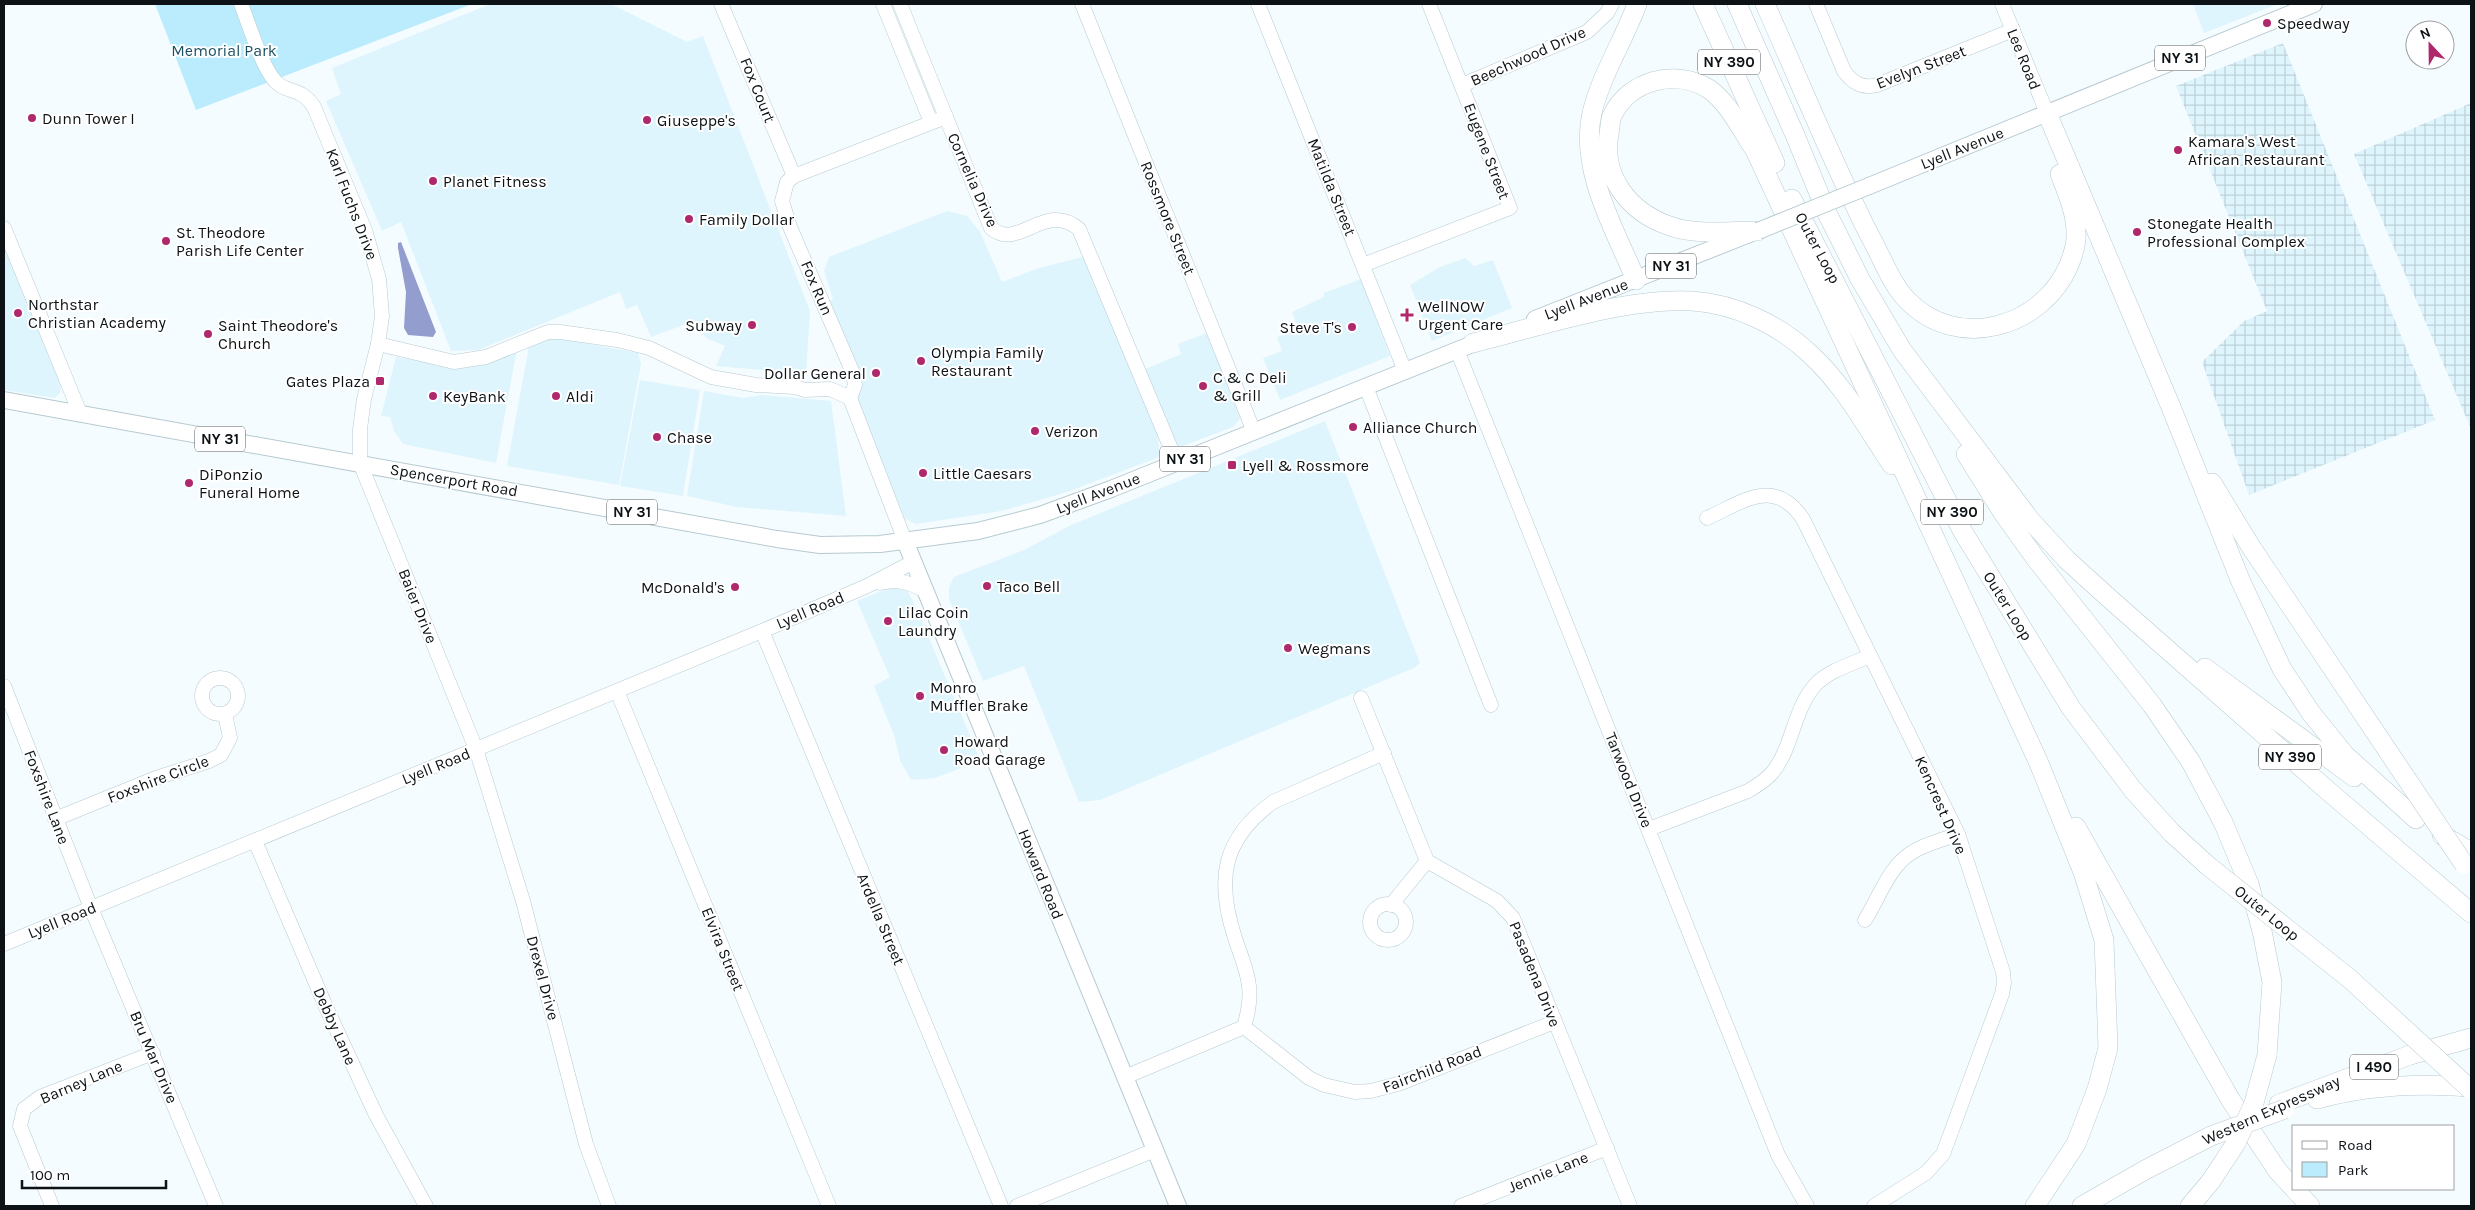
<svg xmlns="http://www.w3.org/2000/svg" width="2475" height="1210" font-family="Karla,sans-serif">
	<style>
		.built { fill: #dff5fd }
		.industrial { fill: url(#industrial-grid) }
		.green { fill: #baecfe }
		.water { fill: #939dce }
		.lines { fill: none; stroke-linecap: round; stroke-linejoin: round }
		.minor-casing { stroke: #b7cad1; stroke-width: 15 }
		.major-casing { stroke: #b7cad1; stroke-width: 18 }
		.highway-casing { stroke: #b7cad1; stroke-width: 20 }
		.minor { stroke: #fff; stroke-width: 14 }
		.major { stroke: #fff; stroke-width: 16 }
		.highway { stroke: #fff; stroke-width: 19 }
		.major-bridge-casing { stroke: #b7cad1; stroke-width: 18; stroke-linecap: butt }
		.highway-bridge-casing { stroke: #b7cad1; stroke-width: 20; stroke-linecap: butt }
		.major-bridge { stroke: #fff; stroke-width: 16 }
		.highway-bridge { stroke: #fff; stroke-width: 19 }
		.poi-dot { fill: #af286b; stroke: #fff; stroke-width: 2 }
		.labels { text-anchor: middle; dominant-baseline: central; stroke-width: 4; stroke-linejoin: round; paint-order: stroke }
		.shield { fill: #fff; stroke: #55595b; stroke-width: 1 }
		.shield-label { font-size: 15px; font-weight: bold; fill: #0c1215 }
		.poi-label { font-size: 16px; fill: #0c1215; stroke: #fff; text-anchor: start }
		.park-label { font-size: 16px; fill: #1c5162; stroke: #fff }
		.street-label { font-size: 16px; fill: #0c1215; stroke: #fff }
	</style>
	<defs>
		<pattern id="industrial-grid" width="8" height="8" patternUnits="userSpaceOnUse" patternTransform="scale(1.25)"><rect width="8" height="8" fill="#dff5fd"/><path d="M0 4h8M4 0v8" fill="none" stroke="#bed1d8"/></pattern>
	</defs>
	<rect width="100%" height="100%" fill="#f4fcff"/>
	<g class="built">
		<polygon points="490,4 611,4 687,42 703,36 810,311 806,374 716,366 725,346 706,338 694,321 651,337 637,305 626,309 620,292 478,350 451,351 401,222 382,231 326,101 341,94 332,68"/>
		<polygon points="2193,4 2278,4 2204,33"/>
		<polygon points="947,211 967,216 980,232 1002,282 1039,268 1086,256 1157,431 1160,455 1157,458 1067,492 1002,511 916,524 905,519 819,306 833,299 824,271 829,257"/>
		<polygon points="4,242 61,385 60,393 55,398 4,390"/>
		<polygon points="1465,258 1474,266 1493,260 1512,308 1432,341 1410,285 1440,267"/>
		<polygon points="1361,279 1390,356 1280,400 1263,358 1282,351 1277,337 1299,330 1292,312 1324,297 1324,293"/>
		<polygon points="1209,332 1240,419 1233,427 1180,447 1177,446 1143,370 1181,354 1178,344"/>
		<polygon points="552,337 638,353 641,364 619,485 507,466 529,346"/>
		<polygon points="517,349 496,463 403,444 394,431 390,417 381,416 396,357 460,368"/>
		<polygon points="640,380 700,390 683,496 620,486"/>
		<polygon points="704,391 743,398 761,395 831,401 846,516 737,507 687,496"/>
		<polygon points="1325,421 1420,663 1414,668 1100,800 1079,802 1024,666 983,681 949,599 949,587 954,577 1024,550 1071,525"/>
		<polygon points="894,586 907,590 916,607 979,757 961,768 935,778 911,780 900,760 894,735 874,686 890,677 857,601"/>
	</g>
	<g class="industrial">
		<polygon points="2283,43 2435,420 2249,495 2202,362 2244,321 2267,311 2176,86"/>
		<polygon points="2471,103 2471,429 2354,154"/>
	</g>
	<polygon class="green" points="155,4 472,4 196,110"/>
	<polygon class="water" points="401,242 436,332 433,337 408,335 404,328 406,292 398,248 398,243"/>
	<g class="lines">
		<defs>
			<g id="minor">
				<path d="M241,4C249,24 262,68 276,82C288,94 300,86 314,107L365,230L379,279L382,316L378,344L364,399L360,429V463L476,749L523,901L586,1144L609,1206"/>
				<polyline points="721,4 794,176"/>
				<polyline points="883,4 931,122"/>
				<path d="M900,4L991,228C1018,252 1045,200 1079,229L1177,463"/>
				<polyline points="1082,4 1254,432"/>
				<polyline points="1258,4 1405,371"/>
				<path d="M1816,4L1844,71C1853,83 1862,89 1877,85L2013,30"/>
				<polyline points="2002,4 2047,113"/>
				<polyline points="1462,85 1587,32 1607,13 1612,4"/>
				<polyline points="4,228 80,413"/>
				<polyline points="1363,265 1510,208 1429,4"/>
				<polyline points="378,344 454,362 486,357 548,332 560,332 617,340 649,348 711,377 756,385 795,387 805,390 830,389 850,398"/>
				<polyline points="1457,350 1778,1155 1807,1206"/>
				<polyline points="1366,387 1491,705"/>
				<path d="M1707,518C1743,502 1774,476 1803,519L1958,834L2003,972L2004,983L2002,994L1943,1154L1926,1173L1874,1206"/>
				<polyline points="905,541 850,398 855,385 853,373 790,227 782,201 787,182 794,176 946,117"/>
				<path d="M880,583C898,579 908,582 924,590"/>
				<polyline points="762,631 1001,1206"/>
				<circle cx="220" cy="696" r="18"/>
				<polyline points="4,686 91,908 216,1206"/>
				<polyline points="617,691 829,1206"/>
				<polyline points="1361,698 1427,861 1497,901 1513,918 1630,1206"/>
				<polyline points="55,819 156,778 209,761 221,755 230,738 225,714"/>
				<path d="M1649,829L1748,791C1756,786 1765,781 1772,773C1793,748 1793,709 1816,684C1830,670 1852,664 1870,656"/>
				<polyline points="255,841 326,1007 376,1115 426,1206"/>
				<circle cx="1388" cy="922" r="18"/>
				<polyline points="1391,905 1427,861"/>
				<path d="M1865,920C1879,898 1888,868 1911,853C1924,844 1943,840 1958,834"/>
				<polyline points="4,944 762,631 867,586 913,562"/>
				<path d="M1244,1027C1248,1013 1251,1000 1249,986C1247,968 1240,954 1235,938C1216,880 1222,839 1273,802L1384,753"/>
				<polyline points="1125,1077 1244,1027 1309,1078 1324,1085 1355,1092 1371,1091 1401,1083 1554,1022"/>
				<polyline points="52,1206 20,1126 24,1109 40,1097 153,1053"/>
				<polyline points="1017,1206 1155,1150"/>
				<polyline points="1461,1206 1607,1148"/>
			</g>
			<g id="major">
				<polyline points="1869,186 2314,4"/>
				<polyline points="1535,319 1752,233"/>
				<polyline points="4,400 777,539 820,545 880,544 978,531 1040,515 1111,489 1485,339"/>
				<polyline points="905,541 1178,1206"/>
			</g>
			<g id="highway">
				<polyline points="1703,4 1775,163"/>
				<polyline points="1737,4 1795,135 1827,213 1860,279 1902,350 2031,521 2067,560 2110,599 2327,790 2471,913"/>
				<path d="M1765,4C1800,82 1832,162 1871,238C1882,258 1891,283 1907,300C1957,352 2042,328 2069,265C2073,255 2077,243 2076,232C2076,213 2067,192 2060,174"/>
				<polyline points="2047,113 2171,407 2241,582 2282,669 2311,713 2345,755 2416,819"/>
				<polyline points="1792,199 1963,532 2071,708 2133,790 2172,833 2207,865"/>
				<path d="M1758,231C1729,231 1695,236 1667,225C1629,211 1601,176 1609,134C1610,129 1610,121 1612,116C1629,80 1676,68 1709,89C1729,103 1741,130 1755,150L2038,761L2083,872L2104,940L2108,1048L2097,1089L2076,1144L2035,1206"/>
				<path d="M1636,280C1615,230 1579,169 1592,113C1601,75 1624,40 1637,4"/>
				<path d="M1473,343C1537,327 1627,297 1692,301C1736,304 1780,325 1811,355C1844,385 1867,428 1892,465"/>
				<polyline points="1966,454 2003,513 2036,559 2152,705 2191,762 2223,822 2249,884 2262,931 2272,982 2267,1055"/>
				<polyline points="2212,483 2251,547 2406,778"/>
				<polyline points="2205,668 2354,777"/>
				<polyline points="2076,827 2230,1099 2277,1170 2310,1206"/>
				<polyline points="2442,835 2471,852"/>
				<path d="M2317,1099C2368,1085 2419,1083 2471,1087"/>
				<polyline points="2279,1104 2410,1055 2471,1038"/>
				<polyline points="2082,1206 2145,1170 2211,1136"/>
				<polyline points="2190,1206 2211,1181"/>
			</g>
		</defs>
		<use href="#minor" class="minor-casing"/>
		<use href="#major" class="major-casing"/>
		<use href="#highway" class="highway-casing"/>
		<use href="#minor" class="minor"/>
		<use href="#major" class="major"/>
		<use href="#highway" class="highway"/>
		<defs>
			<polyline id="major-bridge" points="1758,231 1869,186"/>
			<g id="highway-bridge">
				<polyline points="2406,778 2464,864"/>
				<polyline points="2207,865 2350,979 2471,1090"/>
				<polyline points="2211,1136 2285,1109"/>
				<polyline points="2211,1181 2236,1143 2254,1103 2267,1055"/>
			</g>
		</defs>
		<use href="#major-bridge" class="major-bridge-casing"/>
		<use href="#highway-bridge" class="highway-bridge-casing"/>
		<use href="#major-bridge" class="major-bridge"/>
		<use href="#highway-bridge" class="highway-bridge"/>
	</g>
	<g class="poi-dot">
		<circle cx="2267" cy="23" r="5"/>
		<circle cx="32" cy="118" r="5"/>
		<circle cx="647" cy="120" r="5"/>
		<circle cx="2178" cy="150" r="5"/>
		<circle cx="433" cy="181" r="5"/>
		<circle cx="689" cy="219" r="5"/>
		<circle cx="2137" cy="232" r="5"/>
		<circle cx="166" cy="241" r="5"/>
		<circle cx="18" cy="313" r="5"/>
		<path d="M1404.5 307.5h5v5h5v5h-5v5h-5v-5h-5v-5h5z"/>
		<circle cx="752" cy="325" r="5"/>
		<circle cx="1352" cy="327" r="5"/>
		<circle cx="208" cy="334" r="5"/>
		<circle cx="921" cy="361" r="5"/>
		<circle cx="876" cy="373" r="5"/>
		<rect x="375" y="376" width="10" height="10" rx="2.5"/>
		<circle cx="1203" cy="386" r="5"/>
		<circle cx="433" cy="396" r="5"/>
		<circle cx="556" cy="396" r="5"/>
		<circle cx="1353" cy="427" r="5"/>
		<circle cx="1035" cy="431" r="5"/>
		<circle cx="657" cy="437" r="5"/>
		<rect x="1227" y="460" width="10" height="10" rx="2.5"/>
		<circle cx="923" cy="473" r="5"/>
		<circle cx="189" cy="483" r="5"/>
		<circle cx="987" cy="586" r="5"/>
		<circle cx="735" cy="587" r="5"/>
		<circle cx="888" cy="621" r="5"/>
		<circle cx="1288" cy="648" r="5"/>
		<circle cx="920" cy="696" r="5"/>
		<circle cx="944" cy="750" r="5"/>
	</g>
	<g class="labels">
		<g class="shield">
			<rect x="2155" y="45.5" width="50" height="25" rx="4"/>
			<rect x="1698" y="49.5" width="62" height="25" rx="4"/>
			<rect x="1646" y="253.5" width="50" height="25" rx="4"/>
			<rect x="195" y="426.5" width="50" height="25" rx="4"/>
			<rect x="1160" y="446.5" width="50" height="25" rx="4"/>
			<rect x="607" y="499.5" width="50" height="25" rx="4"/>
			<rect x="1921" y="499.5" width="62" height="25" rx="4"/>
			<rect x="2259" y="744.5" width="62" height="25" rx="4"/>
			<rect x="2350" y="1054.5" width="48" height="25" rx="4"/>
		</g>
		<g class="shield-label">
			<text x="2180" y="58">NY 31</text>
			<text x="1729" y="62">NY 390</text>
			<text x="1671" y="266">NY 31</text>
			<text x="220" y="439">NY 31</text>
			<text x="1185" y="459">NY 31</text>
			<text x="632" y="512">NY 31</text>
			<text x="1952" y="512">NY 390</text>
			<text x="2290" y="757">NY 390</text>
			<text x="2374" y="1067">I 490</text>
		</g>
		<g class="poi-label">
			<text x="2277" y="23">Speedway</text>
			<text x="42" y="118">Dunn Tower I</text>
			<text x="657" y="120">Giuseppe's</text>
			<text x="2188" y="141">Kamara's West<tspan x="2188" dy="18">African Restaurant</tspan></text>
			<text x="443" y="181">Planet Fitness</text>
			<text x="699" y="219">Family Dollar</text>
			<text x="2147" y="223">Stonegate Health<tspan x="2147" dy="18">Professional Complex</tspan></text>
			<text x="176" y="232">St. Theodore<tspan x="176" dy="18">Parish Life Center</tspan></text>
			<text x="28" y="304">Northstar<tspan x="28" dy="18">Christian Academy</tspan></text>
			<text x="1418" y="306">WellNOW<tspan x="1418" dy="18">Urgent Care</tspan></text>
			<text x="218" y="325">Saint Theodore's<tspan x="218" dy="18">Church</tspan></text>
			<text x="742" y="325" text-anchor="end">Subway</text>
			<text x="1342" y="327" text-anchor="end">Steve T's</text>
			<text x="931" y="352">Olympia Family<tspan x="931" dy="18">Restaurant</tspan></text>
			<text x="866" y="373" text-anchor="end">Dollar General</text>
			<text x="1213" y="377">C &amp; C Deli<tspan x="1213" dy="18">&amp; Grill</tspan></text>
			<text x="370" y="381" text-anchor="end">Gates Plaza</text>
			<text x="443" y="396">KeyBank</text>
			<text x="566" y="396">Aldi</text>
			<text x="1363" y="427">Alliance Church</text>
			<text x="1045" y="431">Verizon</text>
			<text x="667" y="437">Chase</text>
			<text x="1242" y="465">Lyell &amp; Rossmore</text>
			<text x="933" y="473">Little Caesars</text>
			<text x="199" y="474">DiPonzio<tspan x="199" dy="18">Funeral Home</tspan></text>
			<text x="997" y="586">Taco Bell</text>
			<text x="725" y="587" text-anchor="end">McDonald's</text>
			<text x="898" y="612">Lilac Coin<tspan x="898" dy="18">Laundry</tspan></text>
			<text x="1298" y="648">Wegmans</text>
			<text x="930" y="687">Monro<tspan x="930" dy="18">Muffler Brake</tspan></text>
			<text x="954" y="741">Howard<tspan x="954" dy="18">Road Garage</tspan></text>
		</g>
		<g class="park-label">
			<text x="224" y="50">Memorial Park</text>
		</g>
		<g class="street-label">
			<text transform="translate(1528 56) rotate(-24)">Beechwood Drive</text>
			<text transform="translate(2024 59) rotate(68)">Lee Road</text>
			<text transform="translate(1921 67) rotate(-21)">Evelyn Street</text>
			<text transform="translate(758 90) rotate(68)">Fox Court</text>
			<text transform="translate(1962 148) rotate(-22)">Lyell Avenue</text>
			<text transform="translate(1487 151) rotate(69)">Eugene Street</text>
			<text transform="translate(973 180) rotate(66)">Cornelia Drive</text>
			<text transform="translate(1332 187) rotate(68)">Matilda Street</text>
			<text transform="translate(352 204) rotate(69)">Karl Fuchs Drive</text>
			<text transform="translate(1168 218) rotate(68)">Rossmore Street</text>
			<text transform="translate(1818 248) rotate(62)">Outer Loop</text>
			<text transform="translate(817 288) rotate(67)">Fox Run</text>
			<text transform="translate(1586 299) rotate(-21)">Lyell Avenue</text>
			<text transform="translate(454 480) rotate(10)">Spencerport Road</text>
			<text transform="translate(1098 493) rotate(-21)">Lyell Avenue</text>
			<text transform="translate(418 606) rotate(68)">Baier Drive</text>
			<text transform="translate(2008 606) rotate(58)">Outer Loop</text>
			<text transform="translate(810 610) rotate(-23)">Lyell Road</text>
			<text transform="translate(436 766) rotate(-22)">Lyell Road</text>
			<text transform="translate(158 779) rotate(-21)">Foxshire Circle</text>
			<text transform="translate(1629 780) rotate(68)">Tarwood Drive</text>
			<text transform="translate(47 797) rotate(69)">Foxshire Lane</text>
			<text transform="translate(1941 805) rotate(66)">Kencrest Drive</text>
			<text transform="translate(1041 874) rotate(68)">Howard Road</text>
			<text transform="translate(2267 913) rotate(39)">Outer Loop</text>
			<text transform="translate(881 919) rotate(67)">Ardella Street</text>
			<text transform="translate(62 920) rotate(-22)">Lyell Road</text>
			<text transform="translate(723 949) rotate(68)">Elvira Street</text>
			<text transform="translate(1535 974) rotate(68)">Pasadena Drive</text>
			<text transform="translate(543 978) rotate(75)">Drexel Drive</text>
			<text transform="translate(335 1026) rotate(66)">Debby Lane</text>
			<text transform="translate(154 1057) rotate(67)">Bru Mar Drive</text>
			<text transform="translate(1432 1069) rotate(-21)">Fairchild Road</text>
			<text transform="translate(81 1082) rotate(-23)">Barney Lane</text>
			<text transform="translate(2271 1110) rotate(-24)">Western Expressway</text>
			<text transform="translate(1548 1172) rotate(-22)">Jennie Lane</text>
		</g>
	</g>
	<rect width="2475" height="1210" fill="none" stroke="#0c1215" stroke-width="10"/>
	<rect x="2292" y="1125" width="162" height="65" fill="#ffffff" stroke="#9ea0a1"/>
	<rect x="2302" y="1141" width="25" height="8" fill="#ffffff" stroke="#9ea0a1"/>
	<text x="2338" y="1150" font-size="15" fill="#0c1215">Road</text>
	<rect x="2302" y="1162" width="25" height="15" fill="#baecfe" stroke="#9ea0a1"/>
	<text x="2338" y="1175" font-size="15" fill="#0c1215">Park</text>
	<g transform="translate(2430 45) rotate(338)"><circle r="24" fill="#ffffff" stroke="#9ea0a1"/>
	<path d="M0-4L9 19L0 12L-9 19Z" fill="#af286b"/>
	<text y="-8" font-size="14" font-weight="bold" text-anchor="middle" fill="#0c1215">N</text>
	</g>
	<path d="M22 1180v8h144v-8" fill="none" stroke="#0c1215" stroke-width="2.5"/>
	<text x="30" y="1180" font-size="15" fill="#0c1215" stroke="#ffffff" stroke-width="4" paint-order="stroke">100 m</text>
</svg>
